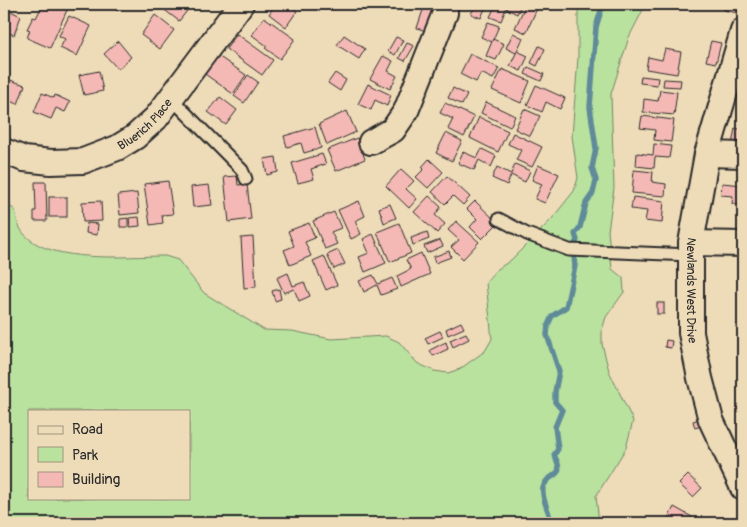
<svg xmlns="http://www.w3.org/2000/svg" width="747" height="527" font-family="Pangolin,sans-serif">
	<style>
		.green { fill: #b9e29f; stroke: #728665; fill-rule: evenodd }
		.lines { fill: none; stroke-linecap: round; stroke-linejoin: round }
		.stream { stroke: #5f8b99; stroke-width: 5.5 }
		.building { fill: #f5b9b5; stroke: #2b2b2b }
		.lane-casing { stroke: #2b2b2b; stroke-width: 15 }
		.street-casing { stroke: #2b2b2b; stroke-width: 28 }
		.lane { stroke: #eedbb8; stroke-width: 11 }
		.street { stroke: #eedbb8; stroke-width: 24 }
		.labels { text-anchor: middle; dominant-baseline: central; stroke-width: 4.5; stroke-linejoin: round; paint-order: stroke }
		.street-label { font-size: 12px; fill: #2b2b2b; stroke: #eedbb8 }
	</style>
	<rect width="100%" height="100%" fill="#eedbb8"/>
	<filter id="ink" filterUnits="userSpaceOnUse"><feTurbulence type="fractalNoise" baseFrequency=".02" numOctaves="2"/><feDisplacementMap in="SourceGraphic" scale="10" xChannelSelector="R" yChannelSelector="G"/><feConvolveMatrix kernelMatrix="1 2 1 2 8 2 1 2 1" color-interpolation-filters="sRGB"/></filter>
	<g filter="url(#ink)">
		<path class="green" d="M578,4H646L629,37L611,94L614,188L608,231L612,269L623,278L624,292L606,317L602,330V344L609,371L633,421L626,448L596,496L599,523H4V202L15,210C17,219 18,228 25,235C52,264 127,256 165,256L178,260L204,293L264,330L292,331L331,339L386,336L399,342L417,363L434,371L448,373L460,369L485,351L492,339L486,283L495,271L511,260L551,220L574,191L578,178L572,136L578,58ZM29,411H189V498H29Z"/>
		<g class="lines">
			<g class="stream">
				<polyline points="575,244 577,240 575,234 580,227 586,203 593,193 596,180 592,168 596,148 590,107 596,27 603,4"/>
				<path d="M551,523C550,511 541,500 543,488C547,471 568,480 554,455L558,449L555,427L562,410L555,402V392L559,371L547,335L548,325L552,316L566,307L575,266L574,257"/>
			</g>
		</g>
		<g class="building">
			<polygon points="43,4 53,7 55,4 67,10 50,48 27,38 30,30 27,29 33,17 36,18"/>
			<polygon points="111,4 126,4 117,11"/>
			<polygon points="166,4 186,4 190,7 179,21 162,8"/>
			<polygon points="276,4 287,4 297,11 286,27 269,14"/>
			<polygon points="306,4 317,4 313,9"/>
			<polygon points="425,4 434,6 426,31 417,28"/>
			<polygon points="476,4 487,4 481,18 471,14"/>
			<polygon points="496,4 507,6 501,21 490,17"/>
			<polygon points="509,4 522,4 517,14 507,9"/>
			<polygon points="526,4 539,4 526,33 515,28"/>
			<polygon points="726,4 739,4 737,13 724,10"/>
			<polygon points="4,8 21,16 14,35 4,31"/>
			<polygon points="155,15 174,30 160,49 141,35"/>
			<polygon points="69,16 91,26 77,56 60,48 65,39 59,36"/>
			<polygon points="264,17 295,39 280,59 265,48 267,46 252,35"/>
			<polygon points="488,22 499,26 492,42 481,37"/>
			<polygon points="513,33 523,38 516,53 506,48"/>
			<polygon points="237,34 273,60 262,75 226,49"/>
			<polygon points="344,35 365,49 359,59 337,45"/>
			<polygon points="396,37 403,40 395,55 388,51"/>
			<polygon points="493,39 504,44 496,60 486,56"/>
			<polygon points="118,41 131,57 118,69 104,54"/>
			<polygon points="711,41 721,43 716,63 706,61"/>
			<polygon points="407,43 414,46 405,61 399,58"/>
			<polygon points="539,46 545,49 537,66 531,63"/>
			<polygon points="665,49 681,52 677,74 646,69 648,57 662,60"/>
			<polygon points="517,51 528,56 521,71 510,66"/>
			<polygon points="215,54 246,75 233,94 202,72"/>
			<polygon points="470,54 499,68 493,79 481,73 476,82 460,74"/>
			<polygon points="383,56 393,61 388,71 397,76 390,89 370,79"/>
			<polygon points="528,67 544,74 541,81 525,74"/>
			<polygon points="502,69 530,81 521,103 492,90"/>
			<polygon points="99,71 103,91 84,95 79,75"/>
			<polygon points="335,73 346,80 340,91 328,83"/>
			<polygon points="248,75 258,82 244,103 234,96"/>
			<polygon points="641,76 658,78 657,85 640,83"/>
			<polygon points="7,79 25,85 18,104 4,99 4,88"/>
			<polygon points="664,79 681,80 680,87 663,86"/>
			<polygon points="368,84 391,95 387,106 375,100 371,110 358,104"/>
			<polygon points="536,85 565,98 560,109 546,102 542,112 527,105"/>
			<polygon points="453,88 467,95 462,105 448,98"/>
			<polygon points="660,90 677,92 674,115 643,112 644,99 658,101"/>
			<polygon points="42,93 54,98 55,95 70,102 65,112 56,108 51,119 34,112"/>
			<rect x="740" y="94" width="3" height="10"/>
			<polygon points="220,97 237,110 226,125 208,112"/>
			<polygon points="486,102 515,116 510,127 481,113"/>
			<polygon points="445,103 474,117 464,137 448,129 453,119 440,113"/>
			<polygon points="524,109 540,116 530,136 515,129"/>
			<polygon points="347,111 356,132 327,145 319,124"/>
			<polygon points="642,116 674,120 671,142 654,140 655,130 640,128"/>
			<rect x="741" y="116" width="2" height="11"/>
			<polygon points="479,117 508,131 498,152 470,138"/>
			<polygon points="315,127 321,148 304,153 301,143 287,147 284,136"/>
			<polygon points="735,128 743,130 743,147 732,145"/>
			<polygon points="446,133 462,141 452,161 436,153"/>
			<polygon points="513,133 542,147 532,167 516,160 521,150 508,144"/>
			<polygon points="357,138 365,159 336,171 327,150"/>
			<polygon points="654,144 671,146 669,158 655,157 654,168 636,166 637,153 653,155"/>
			<polygon points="482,149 496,156 491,167 479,160 474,170 458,163 463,152 477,158"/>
			<polygon points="322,154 326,164 311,169 314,179 298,183 292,163"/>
			<polygon points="276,157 278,172 267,175 264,159"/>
			<polygon points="429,159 443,172 428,188 416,177 424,169 422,167"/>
			<polygon points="515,164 530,171 525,182 511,175 507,185 492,178 497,167 511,174"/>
			<polygon points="538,165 559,174 545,203 535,199 542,184 532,180"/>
			<polygon points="401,169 414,181 406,189 417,199 409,208 386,186"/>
			<polygon points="634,170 653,172 652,182 666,184 665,196 632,193"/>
			<polygon points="237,176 238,185 247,184 251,219 229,222 224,177"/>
			<polygon points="447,176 470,197 463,205 453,196 445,204 432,192"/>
			<polygon points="168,181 173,214 162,215 163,223 150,225 144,184"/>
			<polygon points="35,182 46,182 47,221 34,221 34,211 36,211"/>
			<polygon points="722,183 743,185 743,205 732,204 733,196 721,195"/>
			<polygon points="209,185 212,205 193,207 191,187"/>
			<polygon points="137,193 139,213 120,215 118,195"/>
			<polygon points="429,196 441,207 435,215 445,224 437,233 414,212"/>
			<rect x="49" y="197" width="18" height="20"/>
			<polygon points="633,197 664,201 662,223 645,221 647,211 631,209"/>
			<polygon points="101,201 102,221 83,222 82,202"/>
			<polygon points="359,201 365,216 355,221 361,234 351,239 338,210"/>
			<polygon points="475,201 498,223 482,239 470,227 477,219 467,209"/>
			<polygon points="390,204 396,218 384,223 379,208"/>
			<polygon points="334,212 341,228 331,232 337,244 325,249 313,221"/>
			<polygon points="139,217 140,226 130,227 129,218"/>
			<polygon points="128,218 128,227 120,227 120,219"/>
			<polygon points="456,221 479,242 463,259 451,247 459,240 448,230"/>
			<polygon points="87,223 98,224 97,235 86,233"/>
			<polygon points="309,223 315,238 305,242 311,256 290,265 284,250 294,246 288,231"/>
			<polygon points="399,223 411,253 390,262 377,232"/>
			<polygon points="427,232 429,239 413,245 411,238"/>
			<polygon points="373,234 386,263 365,272 359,257 369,253 363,239"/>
			<polygon points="253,237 256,287 244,288 241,238"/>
			<polygon points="440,240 443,246 427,253 424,246"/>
			<polygon points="338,250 345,264 334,269 327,255"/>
			<polygon points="449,251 451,257 435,263 433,257"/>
			<polygon points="421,253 430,274 401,287 397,276 411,269 406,260"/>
			<polygon points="324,256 337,285 326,290 313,261"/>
			<polygon points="288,273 293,286 304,282 310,296 299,301 294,289 284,293 277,278"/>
			<polygon points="373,275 378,284 392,278 397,289 381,295 377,285 364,292 359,281"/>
			<polygon points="279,289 281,299 275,301 272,291"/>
			<rect x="657" y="303" width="7" height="11"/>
			<polygon points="461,322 464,328 448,335 446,329"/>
			<polygon points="440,331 443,337 428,344 425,338"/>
			<polygon points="466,333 469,339 453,347 450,340"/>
			<polygon points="666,340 672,341 671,348 665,347"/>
			<polygon points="446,342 448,349 433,356 430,350"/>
			<polygon points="699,419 701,426 695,428 693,421"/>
			<polygon points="688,475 702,488 693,497 679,484"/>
			<polygon points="674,507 692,517 689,523 678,523 668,518"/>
		</g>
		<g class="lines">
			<defs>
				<g id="lane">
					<polyline points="171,98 242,170 246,179"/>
					<polyline points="499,219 527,234 569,250 691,255"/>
				</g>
				<g id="street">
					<path id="s1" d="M743,31L707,154L691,243V333L700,378L711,420L743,488"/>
					<polyline points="371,142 393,130 406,111 445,13 445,4"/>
					<path id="s2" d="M4,151L24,159L51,162L83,161L117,148L135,137L156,118L241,4"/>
					<polyline points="707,154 743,155"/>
					<polyline points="691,243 743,244"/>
				</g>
			</defs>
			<use href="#lane" class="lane-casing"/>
			<use href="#street" class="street-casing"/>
			<use href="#lane" class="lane"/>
			<use href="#street" class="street"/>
		</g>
	</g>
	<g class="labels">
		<g class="street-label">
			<text stroke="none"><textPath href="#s2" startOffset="154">Bluerich Place</textPath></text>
			<text stroke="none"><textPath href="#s1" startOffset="266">Newlands West Drive</textPath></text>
		</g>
	</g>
	<rect width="747" height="527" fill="none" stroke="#eedbb8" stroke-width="20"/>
	<rect x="10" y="10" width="727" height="507" fill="none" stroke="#2b2b2b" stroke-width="2" filter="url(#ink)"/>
	<rect x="28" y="410" width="162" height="90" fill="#eedbb8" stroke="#a09580"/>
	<rect x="38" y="426" width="25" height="8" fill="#eedbb8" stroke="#a09580"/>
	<text x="72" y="434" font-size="15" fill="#2b2b2b">Road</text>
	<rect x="38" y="447" width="25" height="15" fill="#b9e29f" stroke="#a09580"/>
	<text x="72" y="460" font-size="15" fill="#2b2b2b">Park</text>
	<rect x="38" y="472" width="25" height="15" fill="#f5b9b5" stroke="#a09580"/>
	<text x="72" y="484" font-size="15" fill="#2b2b2b">Building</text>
</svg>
